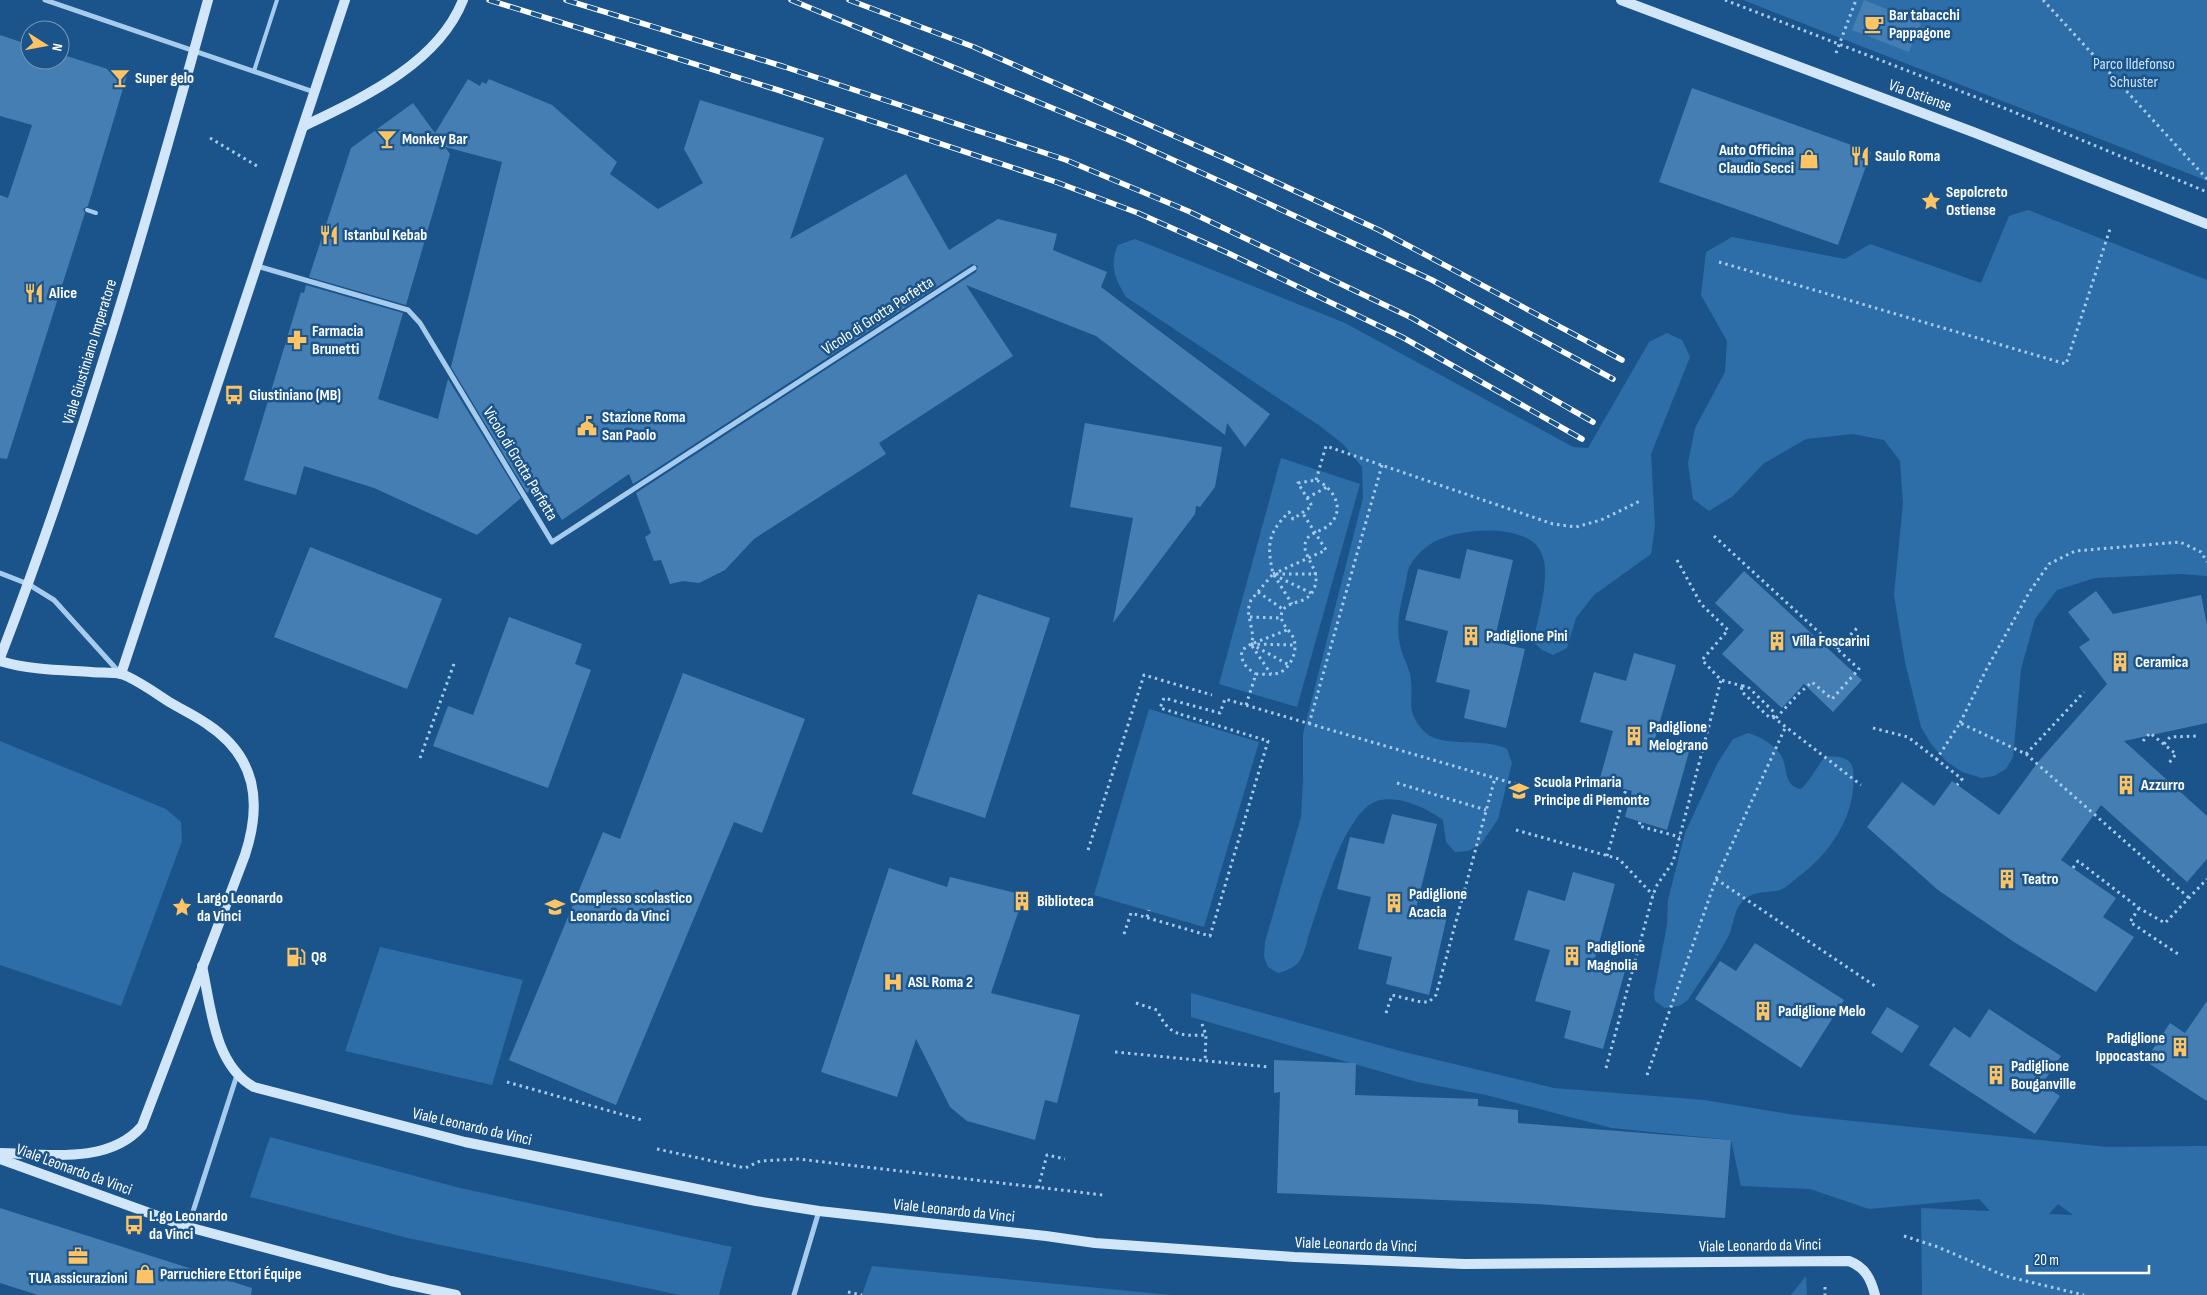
<svg xmlns="http://www.w3.org/2000/svg" width="2207" height="1295" font-family="'Sofia Sans Condensed',sans-serif">
	<style>
		.green { fill: #2e6ea8; fill-rule: evenodd }
		.building { fill: #447eb2 }
		.lines { fill: none; stroke-linecap: round; stroke-linejoin: round }
		.path { stroke: #a6cbed; stroke-width: 3; stroke-dasharray: 2.5 4; stroke-linecap: butt }
		.lane { stroke: #a6cbed; stroke-width: 4 }
		.street { stroke: #a6cbed; stroke-width: 5 }
		.secondary { stroke: #d2e6f9; stroke-width: 10 }
		.rail-casing { stroke: #fff; stroke-width: 5.5 }
		.rail { stroke: #1b548a; stroke-width: 4; stroke-dasharray: 11; stroke-linecap: butt }
		.labels { text-anchor: middle; dominant-baseline: central; stroke-width: 5; stroke-linejoin: round; paint-order: stroke }
		.poi-label { font-size: 16px; font-weight: bold; fill: #fff; stroke: #1b548a; text-anchor: start }
		.park-label { font-size: 16px; fill: #cbe4f9; stroke: #1b548a }
		.street-label { font-size: 16px; fill: #fff; stroke: #1b548a }
	</style>
	<rect width="100%" height="100%" fill="#1b548a"/>
	<g class="green">
		<polygon points="1743,0 2207,0 2207,181 2195,176"/>
		<polygon points="2028,210 2207,280 2207,576 2180,574 2095,578 2057,590 2035,619 2021,669 2013,757 2006,769 1994,776 1982,778 1962,772 1946,761 1931,744 1921,727 1905,662 1894,595 1903,503 1900,461 1884,440 1853,434 1806,439 1763,464 1733,496 1709,511 1693,499 1688,463 1695,428 1725,372 1727,341 1701,295 1706,252 1732,237 1845,259 1870,244 1981,283 2009,216"/>
		<path d="M1135,239L1345,323L1573,447L1588,448L1649,342L1667,333L1682,340L1690,357L1651,454L1655,526L1651,554L1594,595L1576,618L1567,648L1553,655L1542,650L1533,642C1538,617 1552,574 1541,552C1528,524 1467,528 1443,538C1431,542 1418,552 1411,564C1407,569 1407,579 1405,586C1400,607 1395,627 1401,649C1403,657 1408,666 1410,674C1415,701 1403,711 1426,733C1442,748 1483,737 1507,749L1512,763L1498,819L1481,844L1468,851L1455,852L1446,842L1443,820C1426,807 1390,790 1369,805C1340,827 1322,897 1310,931C1307,940 1305,953 1300,960C1295,968 1286,971 1278,973L1268,967L1264,957L1265,942L1301,817L1303,780V734L1363,498L1362,467L1343,444L1320,426L1126,297C1115,279 1109,265 1118,245Z"/>
		<polygon points="1281,458 1360,484 1297,707 1219,684"/>
		<polygon points="1149,709 1259,742 1204,927 1094,895"/>
		<path d="M1748,733C1761,737 1772,743 1780,754C1789,766 1782,786 1801,789C1808,784 1817,766 1825,757C1835,756 1851,756 1853,769C1858,812 1832,852 1798,877C1793,881 1786,888 1780,890C1764,894 1754,889 1741,903C1734,911 1733,926 1729,935C1718,957 1701,979 1688,1000L1679,1006L1665,1008L1655,1001L1654,993L1667,925L1668,900L1685,833L1717,764L1733,739Z"/>
		<polygon points="0,741 166,809 181,822 182,841 121,1006 0,965"/>
		<polygon points="380,947 523,980 492,1085 345,1051"/>
		<path d="M1191,993L1400,1051L1554,1088L1704,1100L1795,1115L2107,1147L2207,1146V1295H1922L1921,1208L1990,1211L1979,1199L1869,1209L1810,1189L1741,1186L1731,1140L1612,1128L1486,1095L1417,1082L1191,1017ZM2058,1204L2073,1215L2049,1214Z"/>
		<polygon points="270,1137 460,1188 732,1247 719,1295 680,1295 408,1238 250,1197"/>
		<polygon points="872,1266 1171,1295 862,1295"/>
		<polygon points="1806,1276 1807,1295 1791,1295"/>
	</g>
	<g class="building">
		<polygon points="1864,0 1921,23 1909,52 1852,30"/>
		<polygon points="0,35 30,45 30,60 60,60 60,54 127,75 88,206 83,209 85,213 7,459 0,458 0,195 8,198 32,125 0,116"/>
		<polygon points="468,79 480,86 482,82 486,84 489,79 552,105 617,162 610,174 658,209 703,183 684,149 700,100 824,138 790,239 906,174 949,250 998,219 1057,234 1053,250 1107,272 1101,287 1270,414 1245,447 1227,423 1225,435 1096,336 966,285 1013,356 879,443 886,454 754,539 725,570 699,583 683,581 670,584 661,560 654,561 645,537 651,533 636,493 976,272 978,266 972,264 633,484 629,474 562,520 539,483 527,493 451,367 502,162 445,147 450,154 406,305 309,277 351,148 413,103 435,133"/>
		<polygon points="1692,88 1871,152 1838,245 1659,182"/>
		<polygon points="306,285 403,313 378,399 438,419 448,379 521,498 477,535 374,488 304,466 296,495 244,480 301,292 304,293"/>
		<polygon points="1085,423 1222,447 1215,487 1200,507 1196,506 1195,514 1113,623 1133,518 1070,507"/>
		<polygon points="310,547 442,599 407,689 274,637"/>
		<polygon points="1467,549 1513,560 1494,642 1525,649 1506,728 1464,718 1470,690 1436,682 1448,631 1405,620 1418,569 1460,579"/>
		<polygon points="1744,571 1862,680 1833,712 1804,684 1782,708 1722,654 1744,630 1715,603"/>
		<polygon points="2096,591 2113,614 2201,595 2207,625 2207,723 2124,741 2207,816 2207,859 2187,882 2101,805 2061,860 2116,898 2103,917 2134,937 2096,992 2014,942 1938,890 1867,827 1902,782 1934,806 1952,781 1999,815 2038,762 2107,684 2079,647 2090,640 2068,612"/>
		<polygon points="978,594 1050,618 985,818 912,794"/>
		<polygon points="509,617 582,644 575,664 591,670 548,788 433,746 448,706 473,715"/>
		<polygon points="1634,653 1676,665 1654,742 1689,752 1667,830 1625,817 1632,791 1599,782 1613,731 1580,722 1594,672 1626,681"/>
		<polygon points="683,673 805,719 762,833 734,822 616,1105 509,1060 603,832 620,839"/>
		<polygon points="1392,814 1437,824 1416,908 1447,916 1429,995 1386,984 1392,957 1358,949 1371,897 1337,889 1350,837 1384,844"/>
		<polygon points="889,868 947,887 950,877 1024,895 991,993 1080,1015 1057,1103 1045,1100 1035,1140 967,1121 950,1107 916,1039 897,1097 821,1072"/>
		<polygon points="1573,872 1615,884 1594,962 1625,971 1603,1049 1564,1038 1571,1011 1535,1001 1550,950 1514,940 1528,890 1565,901"/>
		<polygon points="1755,943 1844,1000 1801,1068 1695,999 1720,961 1736,971"/>
		<polygon points="2207,1001 2207,1101 2145,1061 2170,1023 2185,1033"/>
		<polygon points="1887,1007 1919,1026 1902,1053 1871,1033"/>
		<polygon points="1989,1009 2061,1056 2042,1084 2060,1096 2035,1134 1929,1065 1954,1027 1970,1038"/>
		<polygon points="1274,1060 1356,1063 1355,1095 1478,1099 1478,1106 1518,1110 1518,1123 1731,1140 1725,1218 1537,1204 1277,1193 1280,1092 1274,1093"/>
		<polygon points="0,1208 252,1288 251,1295 38,1295 0,1283"/>
	</g>
	<g class="lines">
		<g class="path">
			<polyline points="1725,0 2009,110 2207,192"/>
			<polyline points="2043,0 2207,179"/>
			<polyline points="1836,53 1856,0"/>
			<polyline points="210,138 257,166"/>
			<polyline points="1719,262 2066,364 2110,229"/>
			<polyline points="1316,480 1326,446 1553,524 1576,527 1601,520 1642,500"/>
			<polyline points="1307,498 1327,487"/>
			<polyline points="1714,536 1859,669 1832,699 1812,682 1803,690"/>
			<polyline points="1677,560 1701,604 1728,630 1702,660 1721,680 1742,686"/>
			<polyline points="1273,574 1326,550 1302,512"/>
			<polyline points="1276,574 1317,574"/>
			<polyline points="1274,575 1311,593"/>
			<polyline points="1274,575 1292,604"/>
			<polyline points="1258,592 1284,610"/>
			<polyline points="1250,617 1281,618"/>
			<polyline points="1254,643 1287,630"/>
			<polyline points="1251,644 1295,645"/>
			<polyline points="1251,644 1289,665"/>
			<polyline points="1252,646 1271,674"/>
			<polyline points="1837,649 1857,628"/>
			<polygon points="1742,686 1747,686 1774,712 1773,717 1769,717 1741,691"/>
			<path d="M1246,705L1256,674C1263,674 1272,675 1279,673C1291,668 1299,649 1293,637C1288,628 1277,621 1283,610C1290,599 1309,606 1315,586C1321,567 1298,554 1307,539C1311,532 1323,531 1329,525C1346,510 1334,488 1316,480L1298,483L1312,506L1293,519L1289,512C1267,534 1267,545 1273,574L1251,600L1248,610L1253,637L1251,644L1242,650C1240,661 1246,668 1256,674"/>
			<polyline points="1773,717 1861,785"/>
			<polyline points="1776,718 1802,690"/>
			<polyline points="1960,723 1986,670 2030,591 2049,564 2075,551 2180,542 2201,552 2207,562"/>
			<polyline points="1309,724 1382,465"/>
			<polyline points="1873,728 1908,737 1962,779 1957,785"/>
			<polyline points="2143,741 2150,733 2176,754 2169,763"/>
			<polyline points="2164,744 2170,737 2198,736"/>
			<polyline points="2026,754 2084,692"/>
			<polyline points="420,758 455,661"/>
			<polyline points="1936,760 1960,723 2026,754 2189,898"/>
			<polyline points="1397,783 1486,810"/>
			<polyline points="1640,822 1639,826 1680,837"/>
			<polyline points="1516,830 1619,859 1653,895"/>
			<polyline points="1088,850 1144,675 1212,695"/>
			<polyline points="1607,856 1626,789"/>
			<polyline points="2073,868 2078,861 2139,908 2165,923 2207,879"/>
			<polyline points="1716,879 1875,986"/>
			<polyline points="2139,908 2130,922 2181,956"/>
			<polyline points="1147,917 1149,910"/>
			<polyline points="1124,934 1131,913 1210,936 1268,741 1160,708 1164,698 1220,713 1225,699 1529,788"/>
			<path d="M1136,1003L1157,1010C1169,1036 1180,1036 1206,1035"/>
			<polyline points="1386,1013 1392,995 1421,1002 1429,1002 1436,995 1495,778"/>
			<polyline points="1202,1024 1206,1035 1205,1061"/>
			<polyline points="1115,1052 1270,1067"/>
			<polyline points="1606,1068 1653,895 1657,885 1673,862 1721,680"/>
			<polyline points="1647,1075 1716,879 1786,726"/>
			<polyline points="507,1082 642,1120"/>
			<polyline points="657,1149 745,1168 760,1161 798,1159 1103,1195"/>
			<polyline points="1038,1188 1047,1155 1065,1159"/>
			<polyline points="1904,1236 1938,1247 2005,1276 2084,1295"/>
			<polyline points="1825,1287 1825,1295"/>
			<polyline points="848,1292 862,1295"/>
		</g>
		<g class="lane">
			<polyline points="254,71 277,0"/>
			<polyline points="87,210 96,213"/>
		</g>
		<g class="street">
			<polyline points="45,0 314,92"/>
			<polyline points="257,266 408,310 420,323 552,542 974,268"/>
			<polyline points="0,573 28,584 54,600 119,672"/>
			<polyline points="188,1227 237,1075"/>
			<polyline points="794,1295 819,1211"/>
		</g>
		<g class="secondary">
			<polyline points="1621,0 1973,132 2207,224"/>
			<path d="M304,126C362,98 438,64 463,0"/>
			<path d="M0,658C83,443 147,222 208,0"/>
			<path d="M0,661C30,670 60,670 91,672C100,673 112,672 121,674C135,678 158,695 171,703C183,710 196,716 207,724C257,757 262,803 245,855L142,1126C109,1165 46,1154 0,1153"/>
			<polyline points="121,674 345,0"/>
			<path d="M202,966C211,1007 214,1065 254,1087L465,1142L756,1201L819,1211L1046,1236L1095,1243L1294,1257L1464,1264L1849,1261C1865,1267 1871,1279 1875,1295"/>
			<polyline points="0,1159 188,1227 391,1281 456,1295"/>
		</g>
		<defs>
			<g id="rail">
				<polyline points="489,0 778,90 1056,182 1138,213 1228,253 1402,337 1582,439"/>
				<polyline points="566,0 785,67 1066,160 1188,211 1412,318 1593,422"/>
				<polyline points="791,0 1127,139 1237,189 1432,280 1613,379"/>
				<polyline points="849,0 974,47 1224,158 1379,230 1622,360"/>
			</g>
		</defs>
		<use href="#rail" class="rail-casing"/>
		<use href="#rail" class="rail"/>
	</g>
	<defs>
		<symbol id="cafe-bare" viewBox="-9 -9 18 18"><path d="M-5.5-4.5H6V0H3Q3 3.5 0 3.5H-2.5Q-5.5 3.5-5.5 0ZM3-3.2v2h1.7v-2ZM-6 4.5H4V6H-6Z" fill="#fec463" stroke="#1b548a" stroke-width="2.5" paint-order="stroke"/></symbol>
		<symbol id="bar-bare" viewBox="-9 -9 18 18"><path d="M-6-5H6L.8 .8V4.5H3.5V6h-7V4.5H-.8V.8Z" fill="#fec463" stroke="#1b548a" stroke-width="2.5" paint-order="stroke"/></symbol>
		<symbol id="restaurant-bare" viewBox="-9 -9 18 18"><path d="M-5-6h1v4h1v-4h1v4h1v-4h1v5L-1.5 .5V6h-2V.5L-5-1ZM5-6V6H3V1.5H1.5Q1.5-4 5-6Z" fill="#fec463" stroke="#1b548a" stroke-width="2.5" paint-order="stroke"/></symbol>
		<symbol id="shop-bare" viewBox="-9 -9 18 18"><path d="M-5-2.5h2.3a2.7 3.5 0 0 1 5.4 0H5L5.5 6h-11ZM-1.5-2.5h3a1.5 2.3 0 0 0-3 0Z" fill="#fec463" stroke="#1b548a" stroke-width="2.5" paint-order="stroke"/></symbol>
		<symbol id="sight-bare" viewBox="-9 -9 18 18"><path d="M0-6L1.8-2.2L6-1.7L2.9 1.2L3.7 5.4L0 3.3L-3.7 5.4L-2.9 1.2L-6-1.7L-1.8-2.2Z" fill="#fec463" stroke="#1b548a" stroke-width="2.5" paint-order="stroke"/></symbol>
		<symbol id="pharmacy-bare" viewBox="-9 -9 18 18"><path d="M-2-6h4v4h4v4h-4v4h-4v-4h-4v-4h4Z" fill="#fec463" stroke="#1b548a" stroke-width="2.5" paint-order="stroke"/></symbol>
		<symbol id="bus-bare" viewBox="-9 -9 18 18"><path d="M-5-6H5V4H4V6H2V4H-2V6H-4V4H-5ZM-3.5-4V0h7V-4ZM-3.5 1.2v1.5H-2V1.2ZM2 1.2v1.5H3.5V1.2Z" fill="#fec463" stroke="#1b548a" stroke-width="2.5" paint-order="stroke"/></symbol>
		<symbol id="civic-bare" viewBox="-9 -9 18 18"><path d="M-.6-6.5H3V-4.5H.6V-3L4-1V1h2V6H-6V1h2V-1L-.6-3ZM-1.2 2.5V6h2.4V2.5Z" fill="#fec463" stroke="#1b548a" stroke-width="2.5" paint-order="stroke"/></symbol>
		<symbol id="building-bare" viewBox="-9 -9 18 18"><path d="M-4-6H4V6H1V3H-1V6H-4ZM-2.5-4.3h1.7v1.8h-1.7ZM.8-4.3h1.7v1.8H.8ZM-2.5-1h1.7V.8h-1.7ZM.8-1h1.7V.8H.8Z" fill="#fec463" stroke="#1b548a" stroke-width="2.5" paint-order="stroke"/></symbol>
		<symbol id="school-bare" viewBox="-9 -9 18 18"><path d="M0-5L7-2L0 1L-7-2ZM-4 1L0 2.5L4 1V4Q0 6-4 4Z" fill="#fec463" stroke="#1b548a" stroke-width="2.5" paint-order="stroke"/></symbol>
		<symbol id="fuel-bare" viewBox="-9 -9 18 18"><path d="M-5.5-6h7V0h2V4h1.3V-2.5L3-4.5l.8-.8L6-3V5H2.5V1h-1V6h-7ZM-4.2-4.7v3.2H.2V-4.7Z" fill="#fec463" stroke="#1b548a" stroke-width="2.5" paint-order="stroke"/></symbol>
		<symbol id="hospital-bare" viewBox="-9 -9 18 18"><path d="M-5-5h3v3.5h4V-5h3V5h-3V1.5h-4V5h-3Z" fill="#fec463" stroke="#1b548a" stroke-width="2.5" paint-order="stroke"/></symbol>
		<symbol id="office-bare" viewBox="-9 -9 18 18"><path d="M-6-3h4V-5.5h4V-3h4V5H-6ZM-1-4.5V-3h2v-1.5ZM-6 0V1H6V0Z" fill="#fec463" stroke="#1b548a" stroke-width="2.5" paint-order="stroke"/></symbol>
	</defs>
	<g fill-rule="evenodd">
		<use href="#cafe-bare" x="1860" y="10" width="28" height="28"/>
		<use href="#bar-bare" x="106" y="64" width="28" height="28"/>
		<use href="#bar-bare" x="373" y="125" width="28" height="28"/>
		<use href="#restaurant-bare" x="1846" y="142" width="28" height="28"/>
		<use href="#shop-bare" x="1795" y="145" width="28" height="28"/>
		<use href="#sight-bare" x="1917" y="187" width="28" height="28"/>
		<use href="#restaurant-bare" x="315" y="221" width="28" height="28"/>
		<use href="#restaurant-bare" x="20" y="279" width="28" height="28"/>
		<use href="#pharmacy-bare" x="283" y="326" width="28" height="28"/>
		<use href="#bus-bare" x="220" y="381" width="28" height="28"/>
		<use href="#civic-bare" x="573" y="412" width="28" height="28"/>
		<use href="#building-bare" x="1457" y="622" width="28" height="28"/>
		<use href="#building-bare" x="1763" y="627" width="28" height="28"/>
		<use href="#building-bare" x="2106" y="648" width="28" height="28"/>
		<use href="#building-bare" x="1620" y="722" width="28" height="28"/>
		<use href="#building-bare" x="2112" y="771" width="28" height="28"/>
		<use href="#school-bare" x="1505" y="777" width="28" height="28"/>
		<use href="#building-bare" x="1993" y="865" width="28" height="28"/>
		<use href="#building-bare" x="1008" y="887" width="28" height="28"/>
		<use href="#building-bare" x="1380" y="889" width="28" height="28"/>
		<use href="#sight-bare" x="168" y="893" width="28" height="28"/>
		<use href="#school-bare" x="541" y="893" width="28" height="28"/>
		<use href="#building-bare" x="1558" y="942" width="28" height="28"/>
		<use href="#fuel-bare" x="282" y="943" width="28" height="28"/>
		<use href="#hospital-bare" x="879" y="968" width="28" height="28"/>
		<use href="#building-bare" x="1749" y="997" width="28" height="28"/>
		<use href="#building-bare" x="2166" y="1033" width="28" height="28"/>
		<use href="#building-bare" x="1982" y="1061" width="28" height="28"/>
		<use href="#bus-bare" x="120" y="1211" width="28" height="28"/>
		<use href="#office-bare" x="64" y="1242" width="28" height="28"/>
		<use href="#shop-bare" x="131" y="1260" width="28" height="28"/>
	</g>
	<g class="labels">
		<g class="poi-label">
			<text x="1889" y="15">Bar tabacchi<tspan x="1889" dy="18">Pappagone</tspan></text>
			<text x="135" y="78">Super gelo</text>
			<text x="402" y="139">Monkey Bar</text>
			<text x="1794" y="150" text-anchor="end">Auto Officina<tspan x="1794" dy="18">Claudio Secci</tspan></text>
			<text x="1875" y="156">Saulo Roma</text>
			<text x="1946" y="192">Sepolcreto<tspan x="1946" dy="18">Ostiense</tspan></text>
			<text x="344" y="235">Istanbul Kebab</text>
			<text x="49" y="293">Alice</text>
			<text x="312" y="331">Farmacia<tspan x="312" dy="18">Brunetti</tspan></text>
			<text x="249" y="395">Giustiniano (MB)</text>
			<text x="602" y="417">Stazione Roma<tspan x="602" dy="18">San Paolo</tspan></text>
			<text x="1486" y="636">Padiglione Pini</text>
			<text x="1792" y="641">Villa Foscarini</text>
			<text x="2135" y="662">Ceramica</text>
			<text x="1649" y="727">Padiglione<tspan x="1649" dy="18">Melograno</tspan></text>
			<text x="1534" y="782">Scuola Primaria<tspan x="1534" dy="18">Principe di Piemonte</tspan></text>
			<text x="2141" y="785">Azzurro</text>
			<text x="2022" y="879">Teatro</text>
			<text x="1409" y="894">Padiglione<tspan x="1409" dy="18">Acacia</tspan></text>
			<text x="197" y="898">Largo Leonardo<tspan x="197" dy="18">da Vinci</tspan></text>
			<text x="570" y="898">Complesso scolastico<tspan x="570" dy="18">Leonardo da Vinci</tspan></text>
			<text x="1037" y="901">Biblioteca</text>
			<text x="1587" y="947">Padiglione<tspan x="1587" dy="18">Magnolia</tspan></text>
			<text x="311" y="957">Q8</text>
			<text x="908" y="982">ASL Roma 2</text>
			<text x="1778" y="1011">Padiglione Melo</text>
			<text x="2165" y="1038" text-anchor="end">Padiglione<tspan x="2165" dy="18">Ippocastano</tspan></text>
			<text x="2011" y="1066">Padiglione<tspan x="2011" dy="18">Bouganville</tspan></text>
			<text x="149" y="1216">L.go Leonardo<tspan x="149" dy="18">da Vinci</tspan></text>
			<text x="160" y="1274">Parruchiere Ettori Équipe</text>
			<text x="78" y="1278" text-anchor="middle">TUA assicurazioni</text>
		</g>
		<g class="park-label">
			<text x="2134" y="64">Parco Ildefonso<tspan x="2134" dy="18">Schuster</tspan></text>
		</g>
		<g class="street-label">
			<text transform="translate(1920 96) rotate(20)">Via Ostiense</text>
			<text transform="translate(878 316) rotate(-33)">Vicolo di Grotta Perfetta</text>
			<text transform="translate(90 352) rotate(-73)">Viale Giustiniano Imperatore</text>
			<text transform="translate(520 464) rotate(59)">Vicolo di Grotta Perfetta</text>
			<text transform="translate(472 1127) rotate(13)">Viale Leonardo da Vinci</text>
			<text transform="translate(74 1170) rotate(20)">Viale Leonardo da Vinci</text>
			<text transform="translate(954 1211) rotate(6)">Viale Leonardo da Vinci</text>
			<text transform="translate(1356 1245) rotate(2)">Viale Leonardo da Vinci</text>
			<text transform="translate(1760 1246) rotate(-1)">Viale Leonardo da Vinci</text>
		</g>
	</g>
	<g transform="translate(45 45) rotate(101)"><circle r="24" fill="#1b548a" stroke="#7698b9"/>
	<path d="M0-4L9 19L0 12L-9 19Z" fill="#fec463"/>
	<text y="-8" font-size="14" font-weight="bold" text-anchor="middle" fill="#ffffff">N</text>
	</g>
	<path d="M2027 1265v8h122v-8" fill="none" stroke="#ffffff" stroke-width="2.5"/>
	<text x="2034" y="1265" font-size="15" fill="#ffffff" stroke="#1b548a" stroke-width="4" paint-order="stroke">20 m</text>
</svg>
